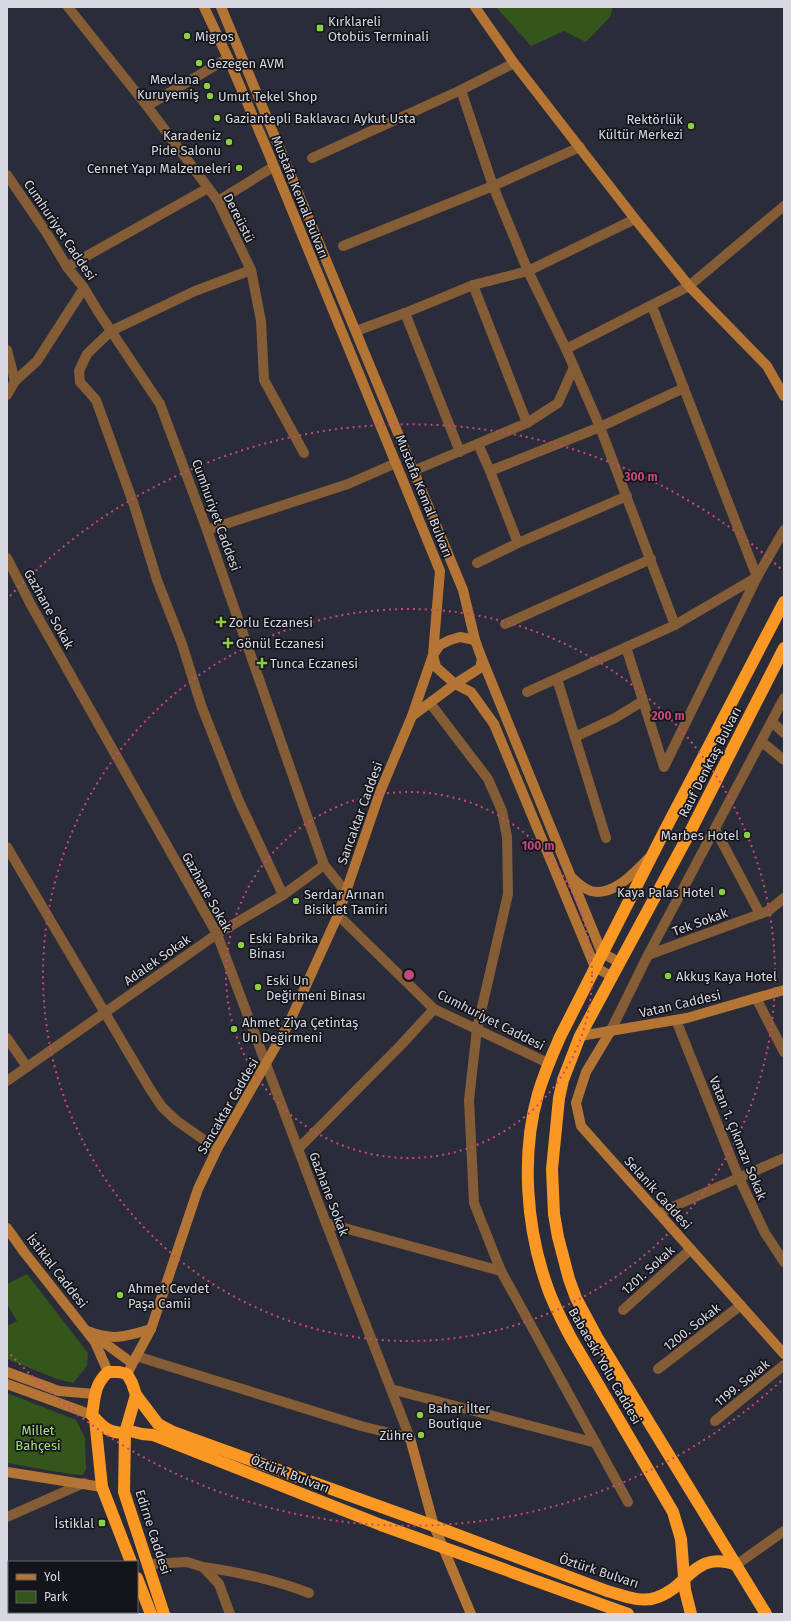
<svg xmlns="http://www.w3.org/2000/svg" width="791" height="1621" font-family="'Fira Sans',sans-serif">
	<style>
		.green { fill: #35561b }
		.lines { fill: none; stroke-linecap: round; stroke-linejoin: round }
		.street { stroke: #845c36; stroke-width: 10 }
		.secondary { stroke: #b47534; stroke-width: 10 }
		.highway { stroke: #fb9823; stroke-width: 12 }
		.ring { fill: none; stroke: #c7487c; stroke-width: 2; stroke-dasharray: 2 4 }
		.poi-dot { fill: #8cce45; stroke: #14151b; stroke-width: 1.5 }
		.labels { text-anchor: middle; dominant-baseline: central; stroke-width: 3.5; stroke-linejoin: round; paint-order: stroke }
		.poi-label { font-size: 13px; fill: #d7d8e1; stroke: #14151b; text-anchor: start }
		.street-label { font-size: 13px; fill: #d7d8e1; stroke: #14151b }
		.park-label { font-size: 13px; fill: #a8df82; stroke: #14151b }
		.centre { fill: #c7487c; stroke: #14151b; stroke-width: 2 }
		.ring-label { font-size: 12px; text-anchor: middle; font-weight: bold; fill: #c7487c; stroke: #14151b; stroke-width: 3.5; stroke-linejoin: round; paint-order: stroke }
	</style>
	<rect width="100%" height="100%" fill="#2b2c39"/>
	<g class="green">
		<polygon points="496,7 613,7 610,17 586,42 564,31 531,46"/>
		<polygon points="27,1274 88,1353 87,1366 73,1383 57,1379 7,1359 7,1326 17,1321 7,1304 7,1284"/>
		<polygon points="7,1393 76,1420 85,1438 86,1470 82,1475 70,1474 7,1463"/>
	</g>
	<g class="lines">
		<g class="street">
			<polyline points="68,7 147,106 218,201 251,270 261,321 264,380 304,453"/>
			<polyline points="461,90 493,186 528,271 566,349 600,427 675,625"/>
			<polyline points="147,106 228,58"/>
			<polyline points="312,158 461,90 514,63"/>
			<polyline points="7,175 46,232 67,267 84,288 99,313 160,404 207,530 324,865 345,891"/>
			<polyline points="218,201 273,167"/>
			<polyline points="343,246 493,186 580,147"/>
			<polyline points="67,267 208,188"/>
			<polyline points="251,270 195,291 111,331 87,354 79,371 80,382 96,400 134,505 157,580 182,644 201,705 238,799 283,895"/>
			<polyline points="473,285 527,423"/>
			<polyline points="405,313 460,452"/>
			<polyline points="356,331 405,313 473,285 528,271 635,219"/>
			<polyline points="566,349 689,286 784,206"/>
			<polyline points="7,350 15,381"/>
			<polyline points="7,395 15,381 37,361 84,288"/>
			<polyline points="478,444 490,471 600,427 684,388"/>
			<polyline points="413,471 527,423 558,403 574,367"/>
			<polyline points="490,471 518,543"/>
			<polyline points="207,530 348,484 396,463"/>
			<polyline points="7,558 31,605 217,934 326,1223 410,1438"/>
			<polyline points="477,563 518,543 627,496"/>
			<polyline points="505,624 651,559"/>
			<polyline points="626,647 664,767 757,577 784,530"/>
			<polyline points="557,679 606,838"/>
			<polyline points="527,692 675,625 757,577 652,306"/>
			<polyline points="430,703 488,779 502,811 507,837 508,894 477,1029 469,1100 474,1203 501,1271 628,1502"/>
			<polyline points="772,722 784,733"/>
			<polyline points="575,737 615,718 643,701"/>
			<polyline points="762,742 784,760"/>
			<polyline points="715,829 760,914"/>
			<polyline points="7,847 150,1089 162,1107 177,1121 217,1149"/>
			<polyline points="338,915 434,1009 548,1063"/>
			<polyline points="648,955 768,911 784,898"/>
			<polyline points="756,998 784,1052"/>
			<polyline points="676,1020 739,1178 765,1233 784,1262"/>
			<polyline points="610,1032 648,955 784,698"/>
			<polyline points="7,1038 27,1067"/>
			<polyline points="7,1081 217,934 283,895 324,865"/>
			<polyline points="298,1149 401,1045 434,1009"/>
			<polyline points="659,1213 784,1158"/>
			<polyline points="326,1223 501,1271"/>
			<polyline points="623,1310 691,1249"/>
			<polyline points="136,1356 361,1426 410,1438"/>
			<polyline points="658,1369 741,1305"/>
			<polyline points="391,1389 596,1443"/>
			<polyline points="715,1421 784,1365"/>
			<polyline points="7,1517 84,1483"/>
			<polyline points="149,1564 187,1562 203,1567 219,1584 230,1614"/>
			<polyline points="736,1565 784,1531"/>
			<path d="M203,1567C238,1572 275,1580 309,1593"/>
		</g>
		<g class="secondary">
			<polyline points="204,7 228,58 266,147 440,571 433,655 436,667 455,684 471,692 494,724 595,967 611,976"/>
			<polyline points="221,7 463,590 475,640 482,659 602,953 619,962"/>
			<polyline points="475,7 514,63 635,219 689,286 767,366 784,396"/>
			<polyline points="412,716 455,684 480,668 482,659"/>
			<path d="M573,879C578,883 584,889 591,891C614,897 634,872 649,858"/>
			<polyline points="610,1032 586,1072 576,1103 581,1126 784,1354"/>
			<polyline points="580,1036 687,1018 784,990"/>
			<polyline points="7,1228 24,1252 95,1342 108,1372"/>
			<path d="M87,1331C114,1341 124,1337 151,1329"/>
			<polyline points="95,1336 132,1363"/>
			<polyline points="7,1372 59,1391 95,1394"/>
			<polyline points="127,1374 151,1329 198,1189 217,1149 289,1023 338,915 380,792 412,716 433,655 440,645 450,640 460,637 475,640"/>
			<polyline points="7,1384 92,1415"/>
			<polyline points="410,1438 434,1526 471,1614"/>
			<polyline points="7,1472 102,1487"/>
		</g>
		<g class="highway">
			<polyline points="136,1395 125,1433 124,1492 164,1614"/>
			<polyline points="95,1419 102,1487 131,1562"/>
			<polyline points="126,1430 142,1434 153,1435 381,1525 628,1614"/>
			<path d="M125,1433C108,1433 103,1427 92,1415C95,1397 94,1385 108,1372H119L127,1374L132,1383L136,1395L158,1424L173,1432L434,1526L607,1591C622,1595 640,1603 655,1598C688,1589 693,1549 736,1565"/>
			<polyline points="137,1578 151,1614"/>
			<path d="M691,1614L685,1590L681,1539L673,1512L571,1338C562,1321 553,1304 547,1286C526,1227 521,1154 538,1094C544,1074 552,1055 560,1037L665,830L784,602"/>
			<polyline points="766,1614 598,1339 576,1298 569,1279 558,1237 554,1214 552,1169 559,1098 563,1080 580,1036 689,834 784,648"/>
		</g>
	</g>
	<g class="ring">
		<circle cx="409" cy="975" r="183"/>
		<circle cx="409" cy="975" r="366"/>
		<path d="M781 1381A550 550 0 0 1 10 1354M10 596A550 550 0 0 1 781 569"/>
	</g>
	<g class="poi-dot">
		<rect x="316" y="24" width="8" height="8" rx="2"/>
		<circle cx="187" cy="36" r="4"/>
		<circle cx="199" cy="63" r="4"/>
		<circle cx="207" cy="86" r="4"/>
		<circle cx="210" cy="96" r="4"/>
		<circle cx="217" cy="118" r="4"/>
		<circle cx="691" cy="126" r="4"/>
		<circle cx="229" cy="142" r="4"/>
		<circle cx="239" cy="168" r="4"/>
		<path d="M219 616h4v4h4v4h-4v4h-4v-4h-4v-4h4z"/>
		<path d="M226 637h4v4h4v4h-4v4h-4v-4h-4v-4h4z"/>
		<path d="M260 657h4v4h4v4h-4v4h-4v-4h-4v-4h4z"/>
		<circle cx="747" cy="835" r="4"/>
		<circle cx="722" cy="892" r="4"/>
		<circle cx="296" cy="901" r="4"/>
		<circle cx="241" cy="945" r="4"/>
		<circle cx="668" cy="976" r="4"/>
		<circle cx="258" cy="987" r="4"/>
		<circle cx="234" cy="1029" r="4"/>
		<circle cx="120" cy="1295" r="4"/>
		<circle cx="420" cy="1415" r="4"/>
		<circle cx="421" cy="1435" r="4"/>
		<rect x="98" y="1519" width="8" height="8" rx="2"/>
	</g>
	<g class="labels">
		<g class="poi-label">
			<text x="328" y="21">Kırklareli<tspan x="328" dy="15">Otobüs Terminali</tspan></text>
			<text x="195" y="36">Migros</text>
			<text x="207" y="63">Gezegen AVM</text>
			<text x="199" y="79" text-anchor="end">Mevlana<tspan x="199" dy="15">Kuruyemiş</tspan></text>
			<text x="218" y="96">Umut Tekel Shop</text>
			<text x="225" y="118">Gaziantepli Baklavacı Aykut Usta</text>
			<text x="683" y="119" text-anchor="end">Rektörlük<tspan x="683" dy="15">Kültür Merkezi</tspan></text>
			<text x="221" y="135" text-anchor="end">Karadeniz<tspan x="221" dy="15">Pide Salonu</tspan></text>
			<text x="231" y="168" text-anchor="end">Cennet Yapı Malzemeleri</text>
			<text x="229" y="622">Zorlu Eczanesi</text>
			<text x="236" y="643">Gönül Eczanesi</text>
			<text x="270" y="663">Tunca Eczanesi</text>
			<text x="739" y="835" text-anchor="end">Marbes Hotel</text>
			<text x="714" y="892" text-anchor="end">Kaya Palas Hotel</text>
			<text x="304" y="894">Serdar Arınan<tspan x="304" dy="15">Bisiklet Tamiri</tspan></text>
			<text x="249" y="938">Eski Fabrika<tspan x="249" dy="15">Binası</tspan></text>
			<text x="676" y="976">Akkuş Kaya Hotel</text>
			<text x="266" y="980">Eski Un<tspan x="266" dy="15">Değirmeni Binası</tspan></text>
			<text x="242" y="1022">Ahmet Ziya Çetintaş<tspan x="242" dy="15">Un Değirmeni</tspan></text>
			<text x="128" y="1288">Ahmet Cevdet<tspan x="128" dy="15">Paşa Camii</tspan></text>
			<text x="428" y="1408">Bahar İlter<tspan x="428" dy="15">Boutique</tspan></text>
			<text x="413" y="1435" text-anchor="end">Zühre</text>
			<text x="94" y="1523" text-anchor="end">İstiklal</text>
		</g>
		<g class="street-label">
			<text transform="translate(300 197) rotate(68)">Mustafa Kemal Bulvarı</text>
			<text transform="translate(239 218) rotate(63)">Dereüstü</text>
			<text transform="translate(60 230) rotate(56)">Cumhuriyet Caddesi</text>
			<text transform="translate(424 496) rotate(68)">Mustafa Kemal Bulvarı</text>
			<text transform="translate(216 515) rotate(70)">Cumhuriyet Caddesi</text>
			<text transform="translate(49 609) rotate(61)">Gazhane Sokak</text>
			<text transform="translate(710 762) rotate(-63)">Rauf Denktaş Bulvarı</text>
			<text transform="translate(360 813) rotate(-70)">Sancaktar Caddesi</text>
			<text transform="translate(207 892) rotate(61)">Gazhane Sokak</text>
			<text transform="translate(700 922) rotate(-20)">Tek Sokak</text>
			<text transform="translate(157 960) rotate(-35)">Adalek Sokak</text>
			<text transform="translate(680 1004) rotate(-13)">Vatan Caddesi</text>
			<text transform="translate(491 1020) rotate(27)">Cumhuriyet Caddesi</text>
			<text transform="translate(228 1106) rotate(-60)">Sancaktar Caddesi</text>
			<text transform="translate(738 1138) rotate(68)">Vatan 1. Çıkmazı Sokak</text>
			<text transform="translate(658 1193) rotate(48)">Selanik Caddesi</text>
			<text transform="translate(329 1194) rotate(69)">Gazhane Sokak</text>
			<text transform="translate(648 1270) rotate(-42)">1201. Sokak</text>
			<text transform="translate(57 1271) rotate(52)">İstiklal Caddesi</text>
			<text transform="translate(692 1327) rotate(-38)">1200. Sokak</text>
			<text transform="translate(605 1366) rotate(60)">Babaeski Yolu Caddesi</text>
			<text transform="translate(742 1383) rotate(-39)">1199. Sokak</text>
			<text transform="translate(290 1474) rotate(21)">Öztürk Bulvarı</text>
			<text transform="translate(153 1532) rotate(72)">Edirne Caddesi</text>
			<text transform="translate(599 1571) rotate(18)">Öztürk Bulvarı</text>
		</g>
		<g class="park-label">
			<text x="38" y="1430">Millet<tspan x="38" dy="15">Bahçesi</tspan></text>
		</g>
	</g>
	<circle cx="409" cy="975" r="6" class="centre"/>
	<g class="ring-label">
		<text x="641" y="481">300 m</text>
		<text x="668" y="720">200 m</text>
		<text x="538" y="850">100 m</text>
	</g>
	<rect width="791" height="1621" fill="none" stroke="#d7d8e1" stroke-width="16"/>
	<rect x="8" y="1561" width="130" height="52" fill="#14151b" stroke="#62636a"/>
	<rect x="16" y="1574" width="20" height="6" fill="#b47534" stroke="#62636a"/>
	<text x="44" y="1581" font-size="12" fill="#d7d8e1">Yol</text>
	<rect x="16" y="1591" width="20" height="12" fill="#35561b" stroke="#62636a"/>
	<text x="44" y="1601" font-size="12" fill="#d7d8e1">Park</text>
</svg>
